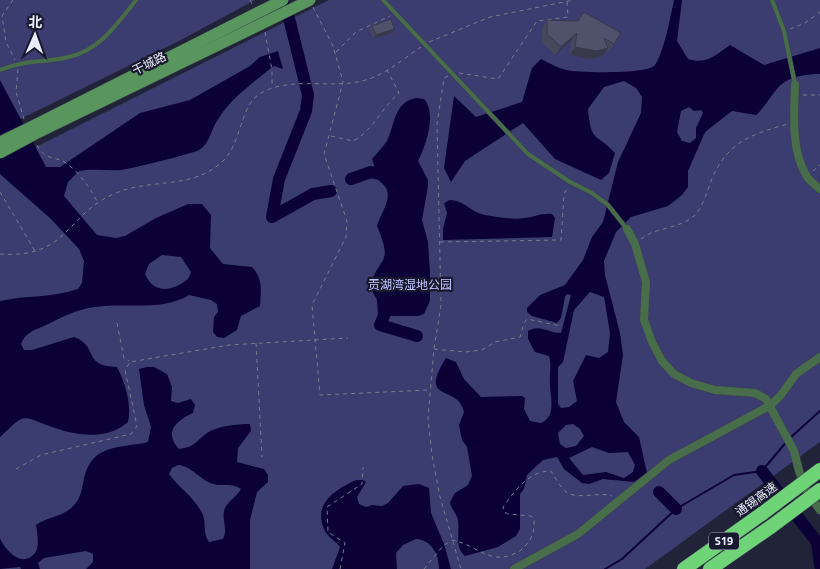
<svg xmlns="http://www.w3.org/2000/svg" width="820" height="569" font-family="'Titillium Web','Noto Sans SC',sans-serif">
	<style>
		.green { fill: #3b3c70 }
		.water { fill: #0c0137; fill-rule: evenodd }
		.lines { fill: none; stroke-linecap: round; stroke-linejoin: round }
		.stream { stroke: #0c0137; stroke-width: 2 }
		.river { stroke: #0c0137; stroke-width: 12 }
		.lane-casing { stroke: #3d3f53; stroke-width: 5 }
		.street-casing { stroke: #3d3f53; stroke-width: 9 }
		.secondary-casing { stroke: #3d3f53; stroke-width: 12 }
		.highway-casing { stroke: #3d3f53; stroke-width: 15 }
		.path { stroke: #7a7c8f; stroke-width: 1; stroke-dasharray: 4 4; stroke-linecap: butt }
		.lane { stroke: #486d4a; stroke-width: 4 }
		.street { stroke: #486d4a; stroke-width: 8 }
		.secondary { stroke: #58965d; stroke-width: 11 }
		.highway { stroke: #6fd378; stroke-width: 14 }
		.secondary-bridge-casing { stroke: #3d3f53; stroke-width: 12; stroke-linecap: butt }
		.highway-bridge-casing { stroke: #3d3f53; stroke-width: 15; stroke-linecap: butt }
		.secondary-bridge { stroke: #58965d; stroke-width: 11 }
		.highway-bridge { stroke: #6fd378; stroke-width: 14 }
		.wall { fill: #45475c }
		.shaded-wall { fill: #38394b }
		.building { fill: #50526b; stroke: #38394b }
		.labels { text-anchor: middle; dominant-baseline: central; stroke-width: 4.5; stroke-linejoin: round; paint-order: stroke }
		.shield { fill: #18192e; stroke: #acadbe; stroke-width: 1 }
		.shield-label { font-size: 11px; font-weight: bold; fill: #ebedfc }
		.street-label { font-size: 12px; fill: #ebedfc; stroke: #18192e }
		.park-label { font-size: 12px; fill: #c2c8ff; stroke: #18192e }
	</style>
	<rect width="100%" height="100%" fill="#212338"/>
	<g class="green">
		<polygon points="0,0 255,0 179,41 0,129"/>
		<polygon points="329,0 820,0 820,442 645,569 0,569 0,165"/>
	</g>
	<g class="water">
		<path d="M674,0H682L677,41L688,59C706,65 716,55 730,45L764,65L820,48V74C809,74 791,76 782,84C774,90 766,106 756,115L732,111L705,132L688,171V187L682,195L668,206L631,217L616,232L604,261L605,275L620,333L623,355L616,402L624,422L639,437L647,473L634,482L603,479L589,484L582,483L564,469L557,457L543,460L527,475L524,489L520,494V529L516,536L498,547L465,556C454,546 460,533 458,520C457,514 451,509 450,502L455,493L468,485L472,476L467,447L462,440L459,425L464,412C458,383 417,404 446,358L456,362L464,379L481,397L522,396L525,398L524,409L530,421L541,423C557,416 550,397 550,384C549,374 552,366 549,356L535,352L528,339V331C540,324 548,333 561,333L571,295L567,294L565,297L561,318L557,323L532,316L527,312V308L540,295L565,285L583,260L592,237L603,222L618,162L641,113L642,97L636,88L624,81L604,87L588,109C591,144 596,132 615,153L609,173L601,180L555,159L523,123L465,161L451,182L444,168L454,96L476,117L522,102L532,68L541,59C549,63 558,68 566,70C579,73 645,74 654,66C663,57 671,14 674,0ZM689,107L694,111L701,110L703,113L696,128V138L690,143L682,141L677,132L681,111ZM590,292L604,297L610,333L608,352L599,358L586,355L573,381L577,401L569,407L561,408L558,404V367L563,362L574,310ZM573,424L580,429L584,436L576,446L566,448L560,444L558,433L566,425ZM592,447L609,453L628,452L635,465L633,472L624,478L606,472L583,475L569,458Z"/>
		<path d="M278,51L283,69L274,66C267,70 263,75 256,80C238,95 230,101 217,121C210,132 210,143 199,150C195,153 130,169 121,170C107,171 93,168 79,171L68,182L64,196L97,235L116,238L125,236L156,218L188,204H202L211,215L210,248L223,264L252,267C263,279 261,290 260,306L241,316L237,330L224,338L217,337L213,332L214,317L218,312L217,304L211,300L189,295C161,312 127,302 95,307C77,309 60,318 44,326C34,330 25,333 21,344L24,350H32L74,337C99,346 82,366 117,367C125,382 132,405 128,422C105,442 72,435 47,425C39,423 29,416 21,419C13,423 6,432 0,437V301C26,295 53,298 78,289L82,283L84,261L79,249L51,219L0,174V80L46,167H60L140,113L190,100L250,66L260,57ZM162,255L181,257L191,272L188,279C173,291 154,295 145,274L149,264Z"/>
		<path d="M416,98L424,99C437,114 426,145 418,161L428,180V186L422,220L428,242L430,273V301L424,314L418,316H378L377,300L370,287C379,254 394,267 377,226C381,211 398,193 379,181L372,159C377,153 383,147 387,141C395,124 394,102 416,98Z"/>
		<path d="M450,200C466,201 470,212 485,215C498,217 512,220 525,218C535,217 541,213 552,214L555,218L552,237L443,240V229L447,213L444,203Z"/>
		<path d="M147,367H154L167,374L172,387L171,401L178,403L191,399L195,405L193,413C177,420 163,432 179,449C195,447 195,442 207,433C217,426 237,424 250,424L251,431L238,448L237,462L264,469L268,475V482L257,492L250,520V569H86L93,562V554L86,551L44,558L38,563L40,569H21L20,567L0,569V538C5,550 22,569 35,553C40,546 37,533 36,525C48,516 62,518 73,506C81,499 82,488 84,478C93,442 121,449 148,442L151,427L144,405L139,369ZM178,465C192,466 200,480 213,484C223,487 232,482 241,489C237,497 226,502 224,511C222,521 228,529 223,539L209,542C202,533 207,522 202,513C194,497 179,488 169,474L172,468Z"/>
		<path d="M356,480H363L366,482L357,497L359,504L366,507L372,505L382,506L388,503L403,486L419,484L429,488L431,513L444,544L451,569H439C439,555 432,540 416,539L403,545L396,553L397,569H332L340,547C336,541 326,536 324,529C313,503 335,490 356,480Z"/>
	</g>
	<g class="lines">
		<g class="stream">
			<polyline points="790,438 820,411"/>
			<polyline points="605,569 622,559 676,509 734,475 762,471 787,441"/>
		</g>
		<g class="river">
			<polyline points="282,2 290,22 308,95 306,111 279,179 272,217 313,194 331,191"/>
			<polyline points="351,179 371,172 391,177"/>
			<polyline points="390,302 380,325 417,336"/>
			<polyline points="762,471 817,542 820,565"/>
			<polyline points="659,492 676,509"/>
		</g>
		<defs>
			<g id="lane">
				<polyline points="383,0 528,154 570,182 592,193 608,205 627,229"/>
				<polyline points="772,0 784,31 795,84"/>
				<path d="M0,70C28,59 43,63 69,57C100,50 118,23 136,0"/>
			</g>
			<g id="street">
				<path d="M795,85C794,114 791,150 806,175C809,181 815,185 820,189"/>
				<polyline points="627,229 635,244 646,282 644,320 652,342 662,361 674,374 691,383 715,390 755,393 766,399 794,451 799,471 807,491 820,510"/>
				<polyline points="514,569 578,534 669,460 771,405 781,395 796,374 820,357"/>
			</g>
			<g id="secondary">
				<polyline points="35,125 249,17"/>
				<polyline points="39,132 255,27"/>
			</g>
			<g id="highway">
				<polyline points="684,569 763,513"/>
				<polyline points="710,569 772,526"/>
			</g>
		</defs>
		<use href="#lane" class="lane-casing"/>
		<use href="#street" class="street-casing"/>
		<use href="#secondary" class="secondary-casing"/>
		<use href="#highway" class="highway-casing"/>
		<g class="path">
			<polyline points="13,0 2,16 6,42 15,60"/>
			<polyline points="250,0 253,6"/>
			<polyline points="313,7 333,46 343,82 324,154 347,221 346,237 312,305 320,395 429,390"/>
			<polyline points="790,29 805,23 820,12"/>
			<polyline points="265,32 272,70 272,87"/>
			<polyline points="429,42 490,17 574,0"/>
			<polyline points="336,52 356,32 390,16"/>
			<polyline points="18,69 16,92 24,119"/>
			<polyline points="459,73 498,79 537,21 568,17 567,2"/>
			<polyline points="448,76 444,78 437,124 441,305 434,349 428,418 432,455 440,497 461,569"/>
			<polyline points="803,95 820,95"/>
			<path d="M331,136L353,141C373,131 382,107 399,93L387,70"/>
			<path d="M37,145C46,162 54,155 66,163C79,172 90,188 97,201"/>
			<polyline points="813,171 820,165"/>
			<polyline points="0,192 35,251"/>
			<path d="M641,239C656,227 679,229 694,216C703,207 707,192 711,181C726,143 751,134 788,124"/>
			<polyline points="440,242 561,240 564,194 568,187"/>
			<path d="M0,254C69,259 66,213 116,193C151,178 193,190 223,161C242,143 240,104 261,93C291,76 330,89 362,81C384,76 403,59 421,47"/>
			<polyline points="117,323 124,358 129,361"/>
			<polyline points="256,343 262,457"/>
			<polyline points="434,349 466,352 482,350 495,342 520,337 524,323 527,319 561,326"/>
			<polyline points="16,469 41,455 131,434 137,426 125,370 130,362 229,345 348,338"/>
			<polyline points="340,569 345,543 328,532 327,507 362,484 363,467"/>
			<path d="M424,569L443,546L452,540C479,545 491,569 521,550C531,541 535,533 534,520L531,516L508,514L504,512L503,507C515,491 528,471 551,471C555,477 559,485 565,491C575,501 599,491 612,496"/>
		</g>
		<use href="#lane" class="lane"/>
		<use href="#street" class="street"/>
		<use href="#secondary" class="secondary"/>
		<use href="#highway" class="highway"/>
		<defs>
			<g id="secondary-bridge">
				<polyline points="249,17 283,0"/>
				<polyline points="255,27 310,0"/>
				<polyline points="0,142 35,125"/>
				<polyline points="0,153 39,132"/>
			</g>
			<g id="highway-bridge">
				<polyline points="763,513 820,470"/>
				<polyline points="772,526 820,490"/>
			</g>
		</defs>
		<use href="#secondary-bridge" class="secondary-bridge-casing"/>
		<use href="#highway-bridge" class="highway-bridge-casing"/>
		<use href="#secondary-bridge" class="secondary-bridge"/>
		<use href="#highway-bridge" class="highway-bridge"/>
	</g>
	<g class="wall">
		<polygon points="584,12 614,44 609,52 606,50 603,56 591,59 570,55 571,41 555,55 542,42 542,28 547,20 577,21"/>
		<polygon points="372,26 392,33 373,39 370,30"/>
	</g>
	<g class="shaded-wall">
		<polygon points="394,29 392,33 373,39 376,35"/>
		<polygon points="577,33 571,41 555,55 561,47"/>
		<polygon points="575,47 608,48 603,56 591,59 570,55"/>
	</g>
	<g class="building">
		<polygon points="584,12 621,33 614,44 604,38 608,48 597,51 575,47 577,33 561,47 547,34 547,20 578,21"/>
		<polygon points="391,19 394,29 376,35 372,26"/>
	</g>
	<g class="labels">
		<rect class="shield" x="709" y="532.5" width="30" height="17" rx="4"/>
		<g class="shield-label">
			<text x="724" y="541">S19</text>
		</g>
		<g class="street-label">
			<text transform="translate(149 63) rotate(-26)">干城路</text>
			<text transform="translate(756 499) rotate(-36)">通锡高速</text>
		</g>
		<g class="park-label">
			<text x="410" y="284">贡湖湾湿地公园</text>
		</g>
	</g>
	<g transform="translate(35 35) rotate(2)" stroke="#18192e" stroke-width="4" paint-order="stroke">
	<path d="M0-4L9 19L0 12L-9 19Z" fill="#ebedfc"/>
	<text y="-8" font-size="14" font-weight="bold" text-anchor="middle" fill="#ebedfc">北</text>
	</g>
</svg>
